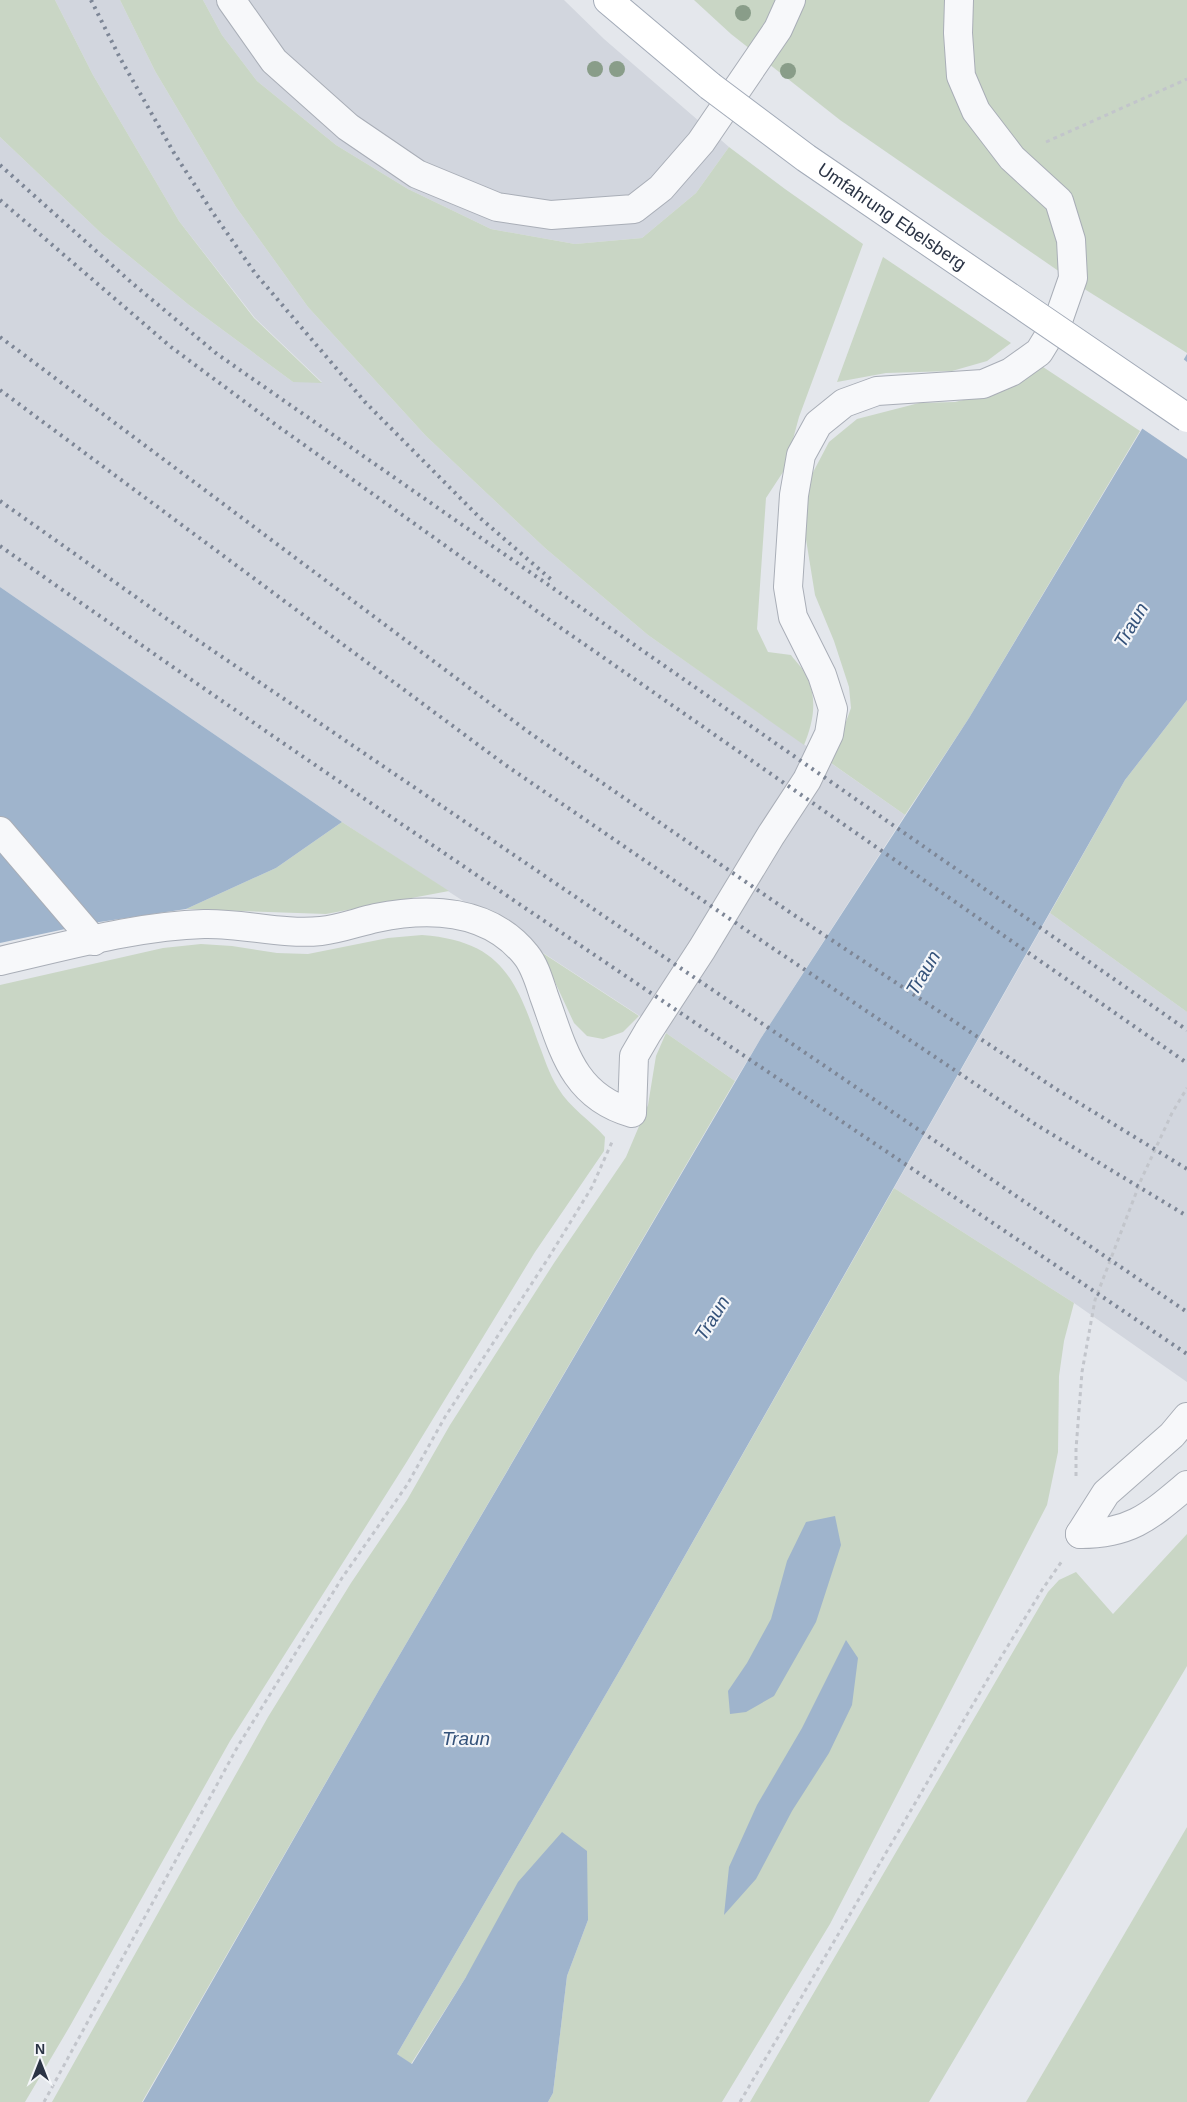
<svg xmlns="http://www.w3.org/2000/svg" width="1187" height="2102" font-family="Helvetica,sans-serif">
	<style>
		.built { fill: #d2d6de }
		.green { fill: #c9d6c5 }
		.water { fill: #9fb4cc }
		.pier { fill: #e4e7ec }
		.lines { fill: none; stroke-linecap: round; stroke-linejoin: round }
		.minor-casing { stroke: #a9aeb7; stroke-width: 30 }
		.major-casing { stroke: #a3abb8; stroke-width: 30 }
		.path { stroke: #c2c5cb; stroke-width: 3; stroke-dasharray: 4 4; stroke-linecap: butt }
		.minor { stroke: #f7f8fa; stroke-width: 28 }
		.major { stroke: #fff; stroke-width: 28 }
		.rail { stroke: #7d8696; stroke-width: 4; stroke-dasharray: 2.5 5; stroke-linecap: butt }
		.major-bridge-casing { stroke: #a3abb8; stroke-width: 30; stroke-linecap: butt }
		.major-bridge { stroke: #fff; stroke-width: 28 }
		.tree { fill: #899d89 }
		.labels { text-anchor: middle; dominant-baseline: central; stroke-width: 4.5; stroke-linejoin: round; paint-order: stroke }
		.street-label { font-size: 18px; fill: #2b3445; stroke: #f4f6f9 }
		.water-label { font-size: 19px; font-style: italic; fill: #34527a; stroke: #f4f6f9 }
	</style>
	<rect width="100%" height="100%" fill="#e4e7ec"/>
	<g class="built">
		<polygon points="55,0 120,0 155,71 236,207 308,307 426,436 545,548 648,635 905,815 761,1038 735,1081 666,1033 342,822 0,587 0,137 102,234 189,305 293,382 322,382 255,318 179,221 93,75"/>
		<polygon points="203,0 564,0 604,39 729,147 696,193 642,238 575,244 491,229 408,189 336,145 257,81 222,35"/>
		<polygon points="1050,913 1187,1012 1187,1382 1074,1303 894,1188"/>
	</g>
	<g class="green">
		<polygon points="0,0 55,0 93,75 179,221 254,318 322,383 293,382 189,305 102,234 0,137"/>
		<path d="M120,0H203L222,35L257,81L336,145L408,189L491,229L575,244L642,238L696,193L729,147L785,189L863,244L799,417L785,469L766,498L757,629L768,652L791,655C796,662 804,669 807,677C818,700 813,723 804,745L648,635L545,548L426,436L308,307L236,207L155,71Z"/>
		<polygon points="694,0 1187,0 1187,353 1086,290 840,120 731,34"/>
		<polygon points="883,257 1011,343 987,361 952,371 886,373 837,382"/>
		<polygon points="1040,365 1140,431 969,718 905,815 831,763 851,708 849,687 834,641 815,595 804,527 810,478 829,442 857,419 919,403 955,402 1008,389"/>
		<polygon points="1187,700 1187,1012 1050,913 1125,780"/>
		<polygon points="342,822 449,891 326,914 186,909 276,868"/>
		<path d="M422,935C499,941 515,976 538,1042C544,1057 549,1074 558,1088C570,1108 590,1120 605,1137L604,1151L535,1252L406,1463L230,1741L70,2026L25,2102H0V985L163,948L201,944L232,946L277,953L308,954L388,938Z"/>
		<polygon points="541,952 639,1016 623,1032 603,1039 587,1036 574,1023"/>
		<polygon points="666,1033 735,1081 379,1690 142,2102 52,2102 268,1717 351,1583 407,1500 450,1425 554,1263 626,1157 648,1105 656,1056"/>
		<polygon points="894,1188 1074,1303 1064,1341 1059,1376 1058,1452 1047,1505 830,1924 722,2102 548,2102 553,2093 567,1976 588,1920 466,1977 411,2064 397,2054 624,1663"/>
		<polygon points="1187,1534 1187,1666 929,2102 750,2102 1048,1592 1059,1580 1076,1572 1113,1614"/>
		<polygon points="1187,1827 1187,2102 1026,2102"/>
	</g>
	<g class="water">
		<polygon points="1187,354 1187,700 1125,780 624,1663 397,2054 412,2064 466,1977 518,1882 562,1832 587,1851 588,1920 567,1976 553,2093 548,2102 143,2102 379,1690 761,1038 969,718"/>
		<polygon points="0,587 342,822 276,868 186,909 93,923 0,943"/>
		<polygon points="835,1516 841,1545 816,1622 774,1696 746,1712 730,1714 728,1691 747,1663 771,1619 787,1561 806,1522"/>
		<polygon points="846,1640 858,1658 852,1705 829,1753 792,1811 756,1879 724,1915 729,1867 757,1805 802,1728"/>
	</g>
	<polygon class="pier" points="1182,358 1187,362 1187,459 1140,427"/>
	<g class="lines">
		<defs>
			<g id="minor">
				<polyline points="231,0 274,61 348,127 417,174 497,207 551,215 634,209 661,188 701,142 778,29 791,0"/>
				<polyline points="0,831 94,941"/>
				<path d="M0,961C67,946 136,926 204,924C243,923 282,935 321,931C340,929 358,922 376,918C429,907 489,909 526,955C535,966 539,981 544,996C563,1048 572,1096 632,1113L634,1056L648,1032L702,949L771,835L807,780L829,734L833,709L822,675L793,617L788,587L794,495L801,455L818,424L844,403L877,391L983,384L1011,372L1039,352L1058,321L1073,278L1071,240L1059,201L1012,158L976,111L961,76L958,33L959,0"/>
				<polyline points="1080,1534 1106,1493 1172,1435 1187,1417"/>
				<path d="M1080,1534C1131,1534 1150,1516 1187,1485"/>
			</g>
			<polyline id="major" points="608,0 710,86"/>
		</defs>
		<use href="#minor" class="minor-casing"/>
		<use href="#major" class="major-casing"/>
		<g class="path">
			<polyline points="1046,142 1187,79"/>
			<polyline points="1076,1476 1076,1449 1082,1372 1095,1300 1141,1180 1172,1113 1187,1088"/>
			<polyline points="44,2102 238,1746 342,1578 407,1485 445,1417 549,1257 592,1187 612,1142"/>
			<polyline points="740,2102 989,1677 1042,1590 1062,1561"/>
		</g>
		<use href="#minor" class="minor"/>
		<use href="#major" class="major"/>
		<g class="rail">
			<polyline points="91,0 120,58 174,153 213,213 255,273 365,402 479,517 554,582"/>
			<polyline points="0,165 132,283 217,354 1187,1030"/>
			<polyline points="0,200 171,347 272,422 548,619 1187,1063"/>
			<polyline points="0,337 527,731 788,911 1056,1089 1187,1169"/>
			<polyline points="0,390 504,764 765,943 1035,1124 1187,1216"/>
			<polyline points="0,501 184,631 1187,1312"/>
			<path d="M0,546C391,822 791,1086 1187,1354"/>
		</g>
		<defs>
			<g id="major-bridge">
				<path id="s1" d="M710,86L806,158L1187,418"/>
			</g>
		</defs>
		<use href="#major-bridge" class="major-bridge-casing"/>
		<use href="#major-bridge" class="major-bridge"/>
	</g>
	<g class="tree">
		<circle cx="743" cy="13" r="8"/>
		<circle cx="595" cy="69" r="8"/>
		<circle cx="617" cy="69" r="8"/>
		<circle cx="788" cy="71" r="8"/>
	</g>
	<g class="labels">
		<g class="street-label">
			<text stroke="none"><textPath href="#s1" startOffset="224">Umfahrung Ebelsberg</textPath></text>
		</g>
		<g class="water-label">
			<text transform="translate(1131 625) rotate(-59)">Traun</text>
			<text transform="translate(923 973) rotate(-59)">Traun</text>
			<text transform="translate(712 1318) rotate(-58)">Traun</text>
			<text x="466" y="1738">Traun</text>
		</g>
	</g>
	<g transform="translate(40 2062)" stroke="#f4f6f9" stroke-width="4" paint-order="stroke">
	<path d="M0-4L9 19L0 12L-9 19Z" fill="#2b3445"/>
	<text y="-8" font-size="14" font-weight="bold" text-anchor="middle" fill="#2b3445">N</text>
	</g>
</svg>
